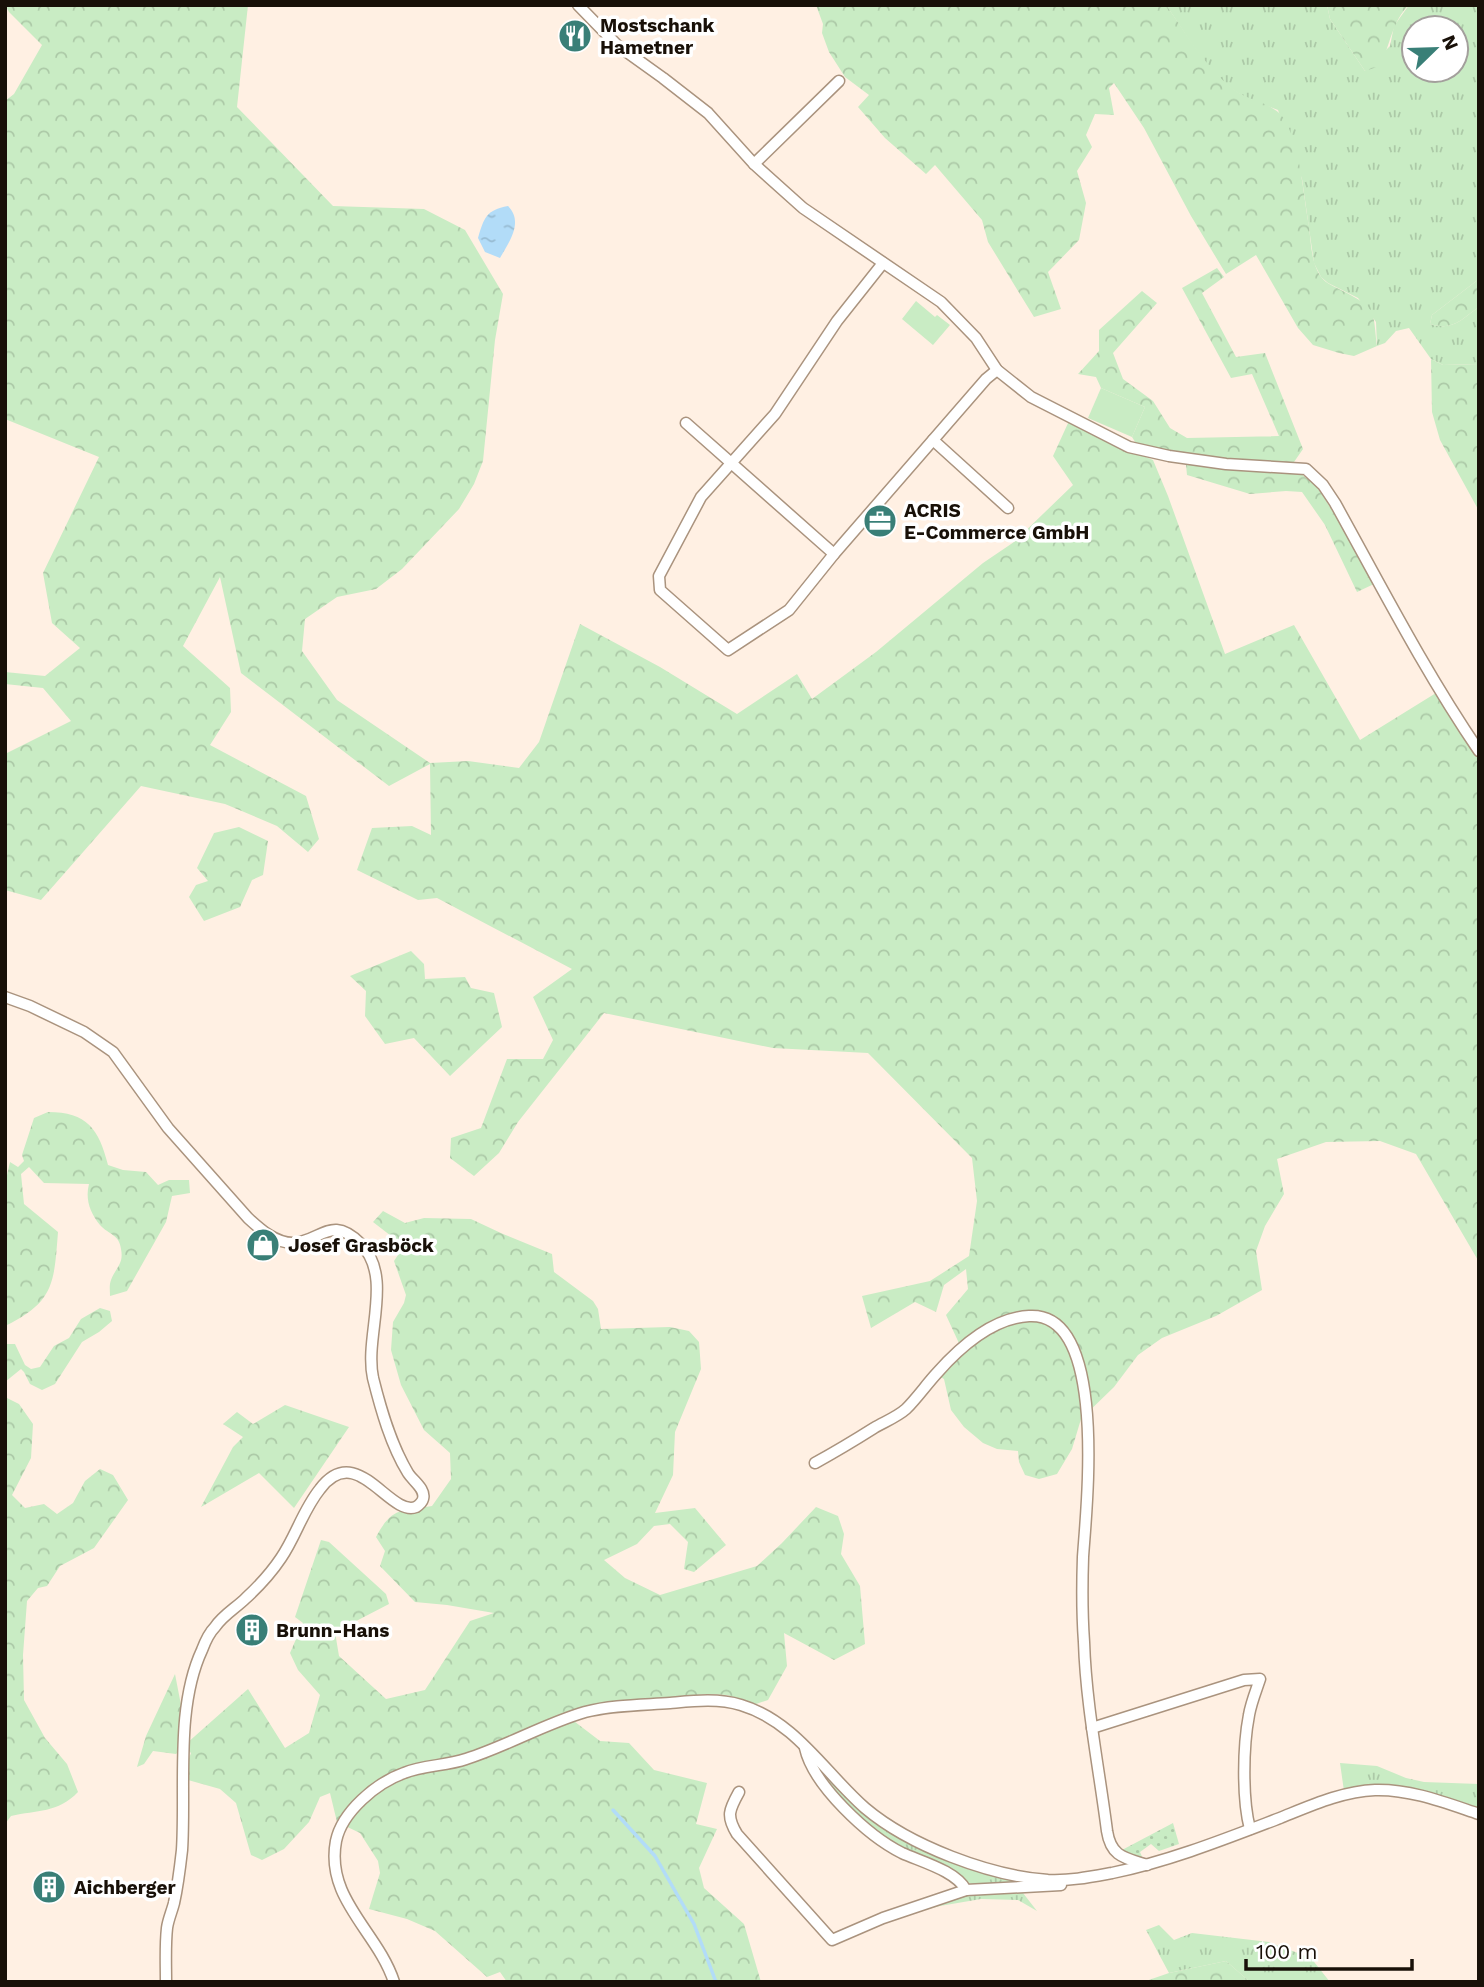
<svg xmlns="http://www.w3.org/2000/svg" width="1484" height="1987" font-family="'Work Sans',sans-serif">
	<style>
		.grass { fill: url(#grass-tufts); fill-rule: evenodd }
		.forest { fill: url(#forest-crowns) }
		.park { fill: #c9ecc4 }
		.garden { fill: url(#garden-dots) }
		.water { fill: url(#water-ripples) }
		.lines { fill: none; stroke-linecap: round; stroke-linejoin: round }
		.stream { stroke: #b2dcf8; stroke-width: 3.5 }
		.street-casing { stroke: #aa937e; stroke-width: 13 }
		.street { stroke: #fff; stroke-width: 10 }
		.labels { text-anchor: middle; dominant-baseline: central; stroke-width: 7; stroke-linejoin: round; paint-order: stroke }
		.poi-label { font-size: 19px; font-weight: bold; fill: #181008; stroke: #fff; text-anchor: start }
	</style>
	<defs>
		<pattern id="grass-tufts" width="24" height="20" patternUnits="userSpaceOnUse" patternTransform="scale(1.75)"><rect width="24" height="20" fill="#c9ecc4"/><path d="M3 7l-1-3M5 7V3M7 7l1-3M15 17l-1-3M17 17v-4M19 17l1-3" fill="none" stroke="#acc9a7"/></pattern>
		<pattern id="forest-crowns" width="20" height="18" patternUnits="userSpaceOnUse" patternTransform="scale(1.75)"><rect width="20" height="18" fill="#c9ecc4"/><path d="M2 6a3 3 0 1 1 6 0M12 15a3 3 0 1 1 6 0" fill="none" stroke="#acc9a7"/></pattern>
		<pattern id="garden-dots" width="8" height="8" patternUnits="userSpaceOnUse" patternTransform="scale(1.75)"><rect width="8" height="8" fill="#c9ecc4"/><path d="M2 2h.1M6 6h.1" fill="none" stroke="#acc9a7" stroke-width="1.8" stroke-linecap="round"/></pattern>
		<pattern id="water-ripples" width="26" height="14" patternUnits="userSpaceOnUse" patternTransform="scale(1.75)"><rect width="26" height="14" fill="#b2dcf8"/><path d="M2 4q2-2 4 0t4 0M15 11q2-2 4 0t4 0" fill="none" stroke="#98bcd3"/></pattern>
	</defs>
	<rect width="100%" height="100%" fill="#fff0e3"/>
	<g class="grass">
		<path d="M1166,5H1327L1330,19L1365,71L1390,46L1394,26L1409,5H1479V279L1432,315L1430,324C1454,331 1460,320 1479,307V364L1443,365L1431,359L1409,328L1396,331L1385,343L1377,346L1376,322L1358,298L1328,283L1321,277L1314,263L1302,179L1278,110C1265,105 1250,100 1238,93C1207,73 1187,35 1166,5ZM1414,28H1456V70H1414Z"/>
		<path d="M808,1754C829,1778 850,1804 876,1823C926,1860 992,1869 1051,1885L978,1887L897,1849L846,1806Z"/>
		<polygon points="1340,1763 1377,1766 1406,1778 1424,1782 1479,1784 1479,1812 1432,1796 1344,1791"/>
		<polygon points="1023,1893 1037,1911 1018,1900 981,1899 940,1906 892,1919 963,1895"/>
		<polygon points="1159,1925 1174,1940 1192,1933 1269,1942 1311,1958 1330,1982 1250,1982 1226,1961 1169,1973 1146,1930"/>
	</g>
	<g class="forest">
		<polygon points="5,5 248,5 237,107 333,206 424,209 465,230 503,294 495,340 483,461 474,484 459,509 402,569 376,589 337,597 305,619 302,651 337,700 430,763 468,761 519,768 539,742 580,624 660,667 737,714 797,674 812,699 876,652 983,563 1014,542 1073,485 1053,456 1069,421 1093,435 1153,460 1168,496 1225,654 1294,625 1360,740 1436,693 1479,759 1479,1262 1416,1154 1380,1141 1326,1142 1277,1159 1284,1194 1265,1226 1256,1251 1262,1290 1216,1316 1162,1338 1138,1355 1114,1387 1081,1419 1072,1449 1057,1474 1039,1479 1025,1475 1019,1462 1018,1451 997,1449 983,1443 964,1427 951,1410 944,1379 939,1376 963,1352 946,1315 968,1289 966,1269 944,1285 936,1312 915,1302 871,1328 862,1296 930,1281 969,1256 977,1201 972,1158 868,1053 773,1048 604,1013 518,1122 499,1153 474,1176 450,1158 451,1138 481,1128 507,1059 543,1059 553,1040 533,997 572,969 437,898 418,900 357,870 372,828 412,826 431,835 430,764 389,786 241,673 220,577 183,646 230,688 231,712 210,745 306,796 319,839 308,852 277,826 225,804 141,786 41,900 5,890 5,754 71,721 43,688 5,684 5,672 45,676 80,648 52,623 43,573 99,457 5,419 5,101 14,94 42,45 9,12"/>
		<path d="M816,5H1166C1187,34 1205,67 1233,89C1249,102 1276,102 1286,122C1301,152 1303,193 1309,226C1311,243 1311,264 1322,278C1326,283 1333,286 1339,289C1376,308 1373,307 1377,346L1354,356L1339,353L1313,345L1298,328L1256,255L1226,274L1191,216L1144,128L1114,83L1109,88L1114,115L1095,114L1086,135L1092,147L1077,171L1086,203L1079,240L1048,272L1061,309L1034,317L988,242L982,220L935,165L926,174L885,138L858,107L869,95L845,77L829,52L822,33L823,24Z"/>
		<path d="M1327,5H1409C1392,21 1390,46 1380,66L1365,71L1330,19Z"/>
		<path d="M1217,268L1224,277L1202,293L1236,357L1265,353L1303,449L1294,462C1302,481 1310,476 1319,490C1339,520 1356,552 1374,584L1357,592L1325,525L1302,492L1286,491L1250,494L1187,475L1185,455L1137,445L1132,437L1145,407L1101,388L1096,377L1078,374L1099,351V330L1142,291L1157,303L1113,353L1123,379L1153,401L1170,428L1187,438L1279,436L1252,374L1231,378L1182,288Z"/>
		<path d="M1479,279V307C1460,320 1454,331 1430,324L1432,315Z"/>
		<polygon points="1431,359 1443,365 1479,364 1479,511 1440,440 1432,412"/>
		<polygon points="239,827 268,841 263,875 252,880 240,907 204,921 189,897 196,885 208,881 197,868 214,833"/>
		<polygon points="411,951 424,964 425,979 465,977 471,988 494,993 502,1027 450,1076 414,1038 385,1044 365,1016 366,991 350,976"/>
		<path d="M48,1112C87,1112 99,1129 108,1165L123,1170L146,1172L158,1185L169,1180H189L190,1193L172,1196L166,1222L127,1291L110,1296C110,1291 109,1285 111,1280C116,1267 124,1264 121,1249C119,1234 109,1235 100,1225C90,1213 85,1199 89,1184L44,1183L29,1167L21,1174L24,1204L58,1232C54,1282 55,1302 5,1326V1184L10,1162L18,1167L24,1161L22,1155L34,1118Z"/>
		<path d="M383,1211L405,1223L424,1218L471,1219L503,1234L552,1254L554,1272L593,1301L598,1309L601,1329L670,1327L689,1331L699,1342L701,1369L675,1432L673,1475L655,1513L695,1508L726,1545L694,1572L684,1569L688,1542L670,1524L654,1526L637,1544L604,1560L625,1578L660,1595L757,1566L782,1543L816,1507L838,1516L844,1534L841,1554L860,1586L865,1644L834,1660L784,1633L787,1666L768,1700L756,1704L727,1695L707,1694L592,1707L566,1715L600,1741L629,1743L654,1770L707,1783L696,1824L717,1829L699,1868L704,1888L744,1924L761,1982H507L500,1972L487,1977L435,1931L407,1919L369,1909L380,1873L378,1861L360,1833L337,1822L330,1793L320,1797L309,1822L284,1849L262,1860L251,1855L236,1803L220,1789L188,1780L187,1764L191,1753L184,1746L176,1754L153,1751L144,1764L137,1767L146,1736L175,1674L181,1705V1744H186L248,1689L285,1748L309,1733L320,1695L298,1670L290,1653L303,1623L295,1617L321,1540L329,1542L386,1594L389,1604L335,1632L339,1656L386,1699L425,1690L470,1621L494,1613L447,1605L415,1602L380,1566L385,1551L376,1537C392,1507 401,1511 432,1506L451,1479L450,1453L424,1430L401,1385L391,1350L393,1322L404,1303L406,1295L394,1261L404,1246L373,1222Z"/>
		<polygon points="100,1308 110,1311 112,1321 99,1332 82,1342 55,1384 42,1390 30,1384 24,1372 21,1369 5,1382 5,1344 15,1344 25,1365 31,1369 40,1367 54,1346 69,1338 81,1319"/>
		<path d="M5,1397L19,1404L33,1424L31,1458L12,1495L25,1508L44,1504L57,1514L73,1503L85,1481L100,1469L113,1475L128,1500L94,1548L60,1566L47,1586L38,1588L27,1601L23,1655L24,1700L45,1738L67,1764L78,1792C58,1813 37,1810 11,1816L5,1824Z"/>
		<polygon points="285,1405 349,1427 294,1508 259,1473 201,1507 233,1447 243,1437 223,1424 237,1412 253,1424"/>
		<polygon points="1226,1961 1250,1982 1143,1982 1169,1973"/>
	</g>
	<g class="park">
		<polygon points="916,301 935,317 937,315 950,325 933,345 902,319"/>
		<polygon points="1101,388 1145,407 1132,437 1088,418"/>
	</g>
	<polygon class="garden" points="1173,1823 1179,1844 1159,1851 1151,1844 1140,1852 1143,1859 1132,1858 1122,1850"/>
	<path class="water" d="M508,206C524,222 509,242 500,258L485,252L478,238C484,218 486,210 508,206Z"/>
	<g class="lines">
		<polyline class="stream" points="613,1810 655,1856 694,1924 716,1982"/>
		<defs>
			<g id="street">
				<path d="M578,5L617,45L663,78L708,113L754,164L803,208L941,302L976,338L997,370L1031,397L1129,447L1169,456L1226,464L1306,469L1323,485L1335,503C1381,586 1425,672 1479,751"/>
				<polyline points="754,164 839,81"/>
				<polyline points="883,263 837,321 775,414 701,497 659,576 660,590 728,650 789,610 834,554 986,379 997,370"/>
				<polyline points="686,423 834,554"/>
				<polyline points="933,440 1008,508"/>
				<path d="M5,997L30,1006L84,1032L113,1052L168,1128L248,1218C260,1229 275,1243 293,1243C322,1241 331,1214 361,1244C394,1278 364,1336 373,1378C381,1410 391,1445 408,1473C413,1481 426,1489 423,1499C422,1503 419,1505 416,1507C389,1517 357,1440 320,1489C303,1510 296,1536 281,1558C271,1573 259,1586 246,1598C236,1608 223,1615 215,1627C209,1633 205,1642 202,1650C175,1708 186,1787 182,1850C180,1868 178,1885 174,1903C172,1911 168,1920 167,1928C165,1946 166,1964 166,1982"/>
				<path d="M815,1463C835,1452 855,1440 874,1428C884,1422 897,1417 906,1409C917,1398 926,1385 937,1373C960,1347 993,1318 1029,1316C1109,1311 1086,1510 1083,1557C1082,1586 1082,1614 1084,1642C1086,1705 1099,1768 1107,1831C1111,1857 1125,1858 1147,1865"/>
				<path d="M1092,1728L1244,1680L1260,1679C1256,1691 1251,1703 1249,1715C1243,1746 1242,1799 1250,1829"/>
				<path d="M805,1748C813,1785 868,1836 902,1853C922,1862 956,1871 966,1890"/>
				<path d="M739,1792C729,1810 726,1816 737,1834L832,1940L883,1918L966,1890L1061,1885"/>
				<path d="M394,1982C378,1932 325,1899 336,1841C342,1812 376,1783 404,1773C423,1765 446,1766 466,1759C507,1746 544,1724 585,1712C612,1705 642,1705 670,1703C693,1701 717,1698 741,1705C795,1721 825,1773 865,1808C910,1846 990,1876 1048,1880C1070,1881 1090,1877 1112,1873C1170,1861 1225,1839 1280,1818C1310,1806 1343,1791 1375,1790C1411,1789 1446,1803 1479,1814"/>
			</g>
		</defs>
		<use href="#street" class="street-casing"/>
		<use href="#street" class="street"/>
	</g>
	<defs>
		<symbol id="restaurant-disc" viewBox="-11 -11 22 22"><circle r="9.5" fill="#397f77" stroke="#fff"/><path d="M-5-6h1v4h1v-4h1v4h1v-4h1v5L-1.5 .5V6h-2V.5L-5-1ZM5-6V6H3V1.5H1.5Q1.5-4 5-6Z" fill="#fff"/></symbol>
		<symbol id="office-disc" viewBox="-11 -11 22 22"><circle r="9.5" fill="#397f77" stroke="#fff"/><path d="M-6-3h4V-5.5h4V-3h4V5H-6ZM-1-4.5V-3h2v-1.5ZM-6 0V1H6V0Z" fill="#fff"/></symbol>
		<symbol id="shop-disc" viewBox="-11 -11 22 22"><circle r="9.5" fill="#397f77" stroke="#fff"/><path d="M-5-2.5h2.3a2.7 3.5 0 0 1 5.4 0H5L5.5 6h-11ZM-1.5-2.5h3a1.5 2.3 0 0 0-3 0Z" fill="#fff"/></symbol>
		<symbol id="building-disc" viewBox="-11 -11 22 22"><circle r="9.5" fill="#397f77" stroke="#fff"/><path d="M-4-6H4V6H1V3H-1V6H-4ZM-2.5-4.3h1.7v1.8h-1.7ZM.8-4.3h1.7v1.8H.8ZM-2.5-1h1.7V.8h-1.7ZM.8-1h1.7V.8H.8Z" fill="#fff"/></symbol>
	</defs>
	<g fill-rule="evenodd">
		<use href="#restaurant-disc" x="556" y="17" width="38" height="38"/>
		<use href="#office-disc" x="861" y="502" width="38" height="38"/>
		<use href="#shop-disc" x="244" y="1226" width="38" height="38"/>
		<use href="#building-disc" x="233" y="1611" width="38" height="38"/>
		<use href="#building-disc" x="30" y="1868" width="38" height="38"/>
	</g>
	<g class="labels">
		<g class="poi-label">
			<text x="600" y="25">Mostschank<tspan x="600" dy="22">Hametner</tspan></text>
			<text x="904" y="510">ACRIS<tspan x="904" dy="22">E-Commerce GmbH</tspan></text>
			<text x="288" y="1245">Josef Grasböck</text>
			<text x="276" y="1630">Brunn-Hans</text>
			<text x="74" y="1887">Aichberger</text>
		</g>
	</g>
	<rect width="1484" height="1987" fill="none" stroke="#181008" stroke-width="14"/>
	<g transform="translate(1435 49) rotate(67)"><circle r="33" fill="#ffffff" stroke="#a39f9c" stroke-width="2"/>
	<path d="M0-5L12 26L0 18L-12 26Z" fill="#397f77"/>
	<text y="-10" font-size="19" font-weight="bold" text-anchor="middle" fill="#181008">N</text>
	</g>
	<path d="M1246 1959v10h166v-10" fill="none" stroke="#181008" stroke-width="3.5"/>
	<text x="1256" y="1959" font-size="21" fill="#181008" stroke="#ffffff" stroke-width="5" paint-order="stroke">100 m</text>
</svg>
